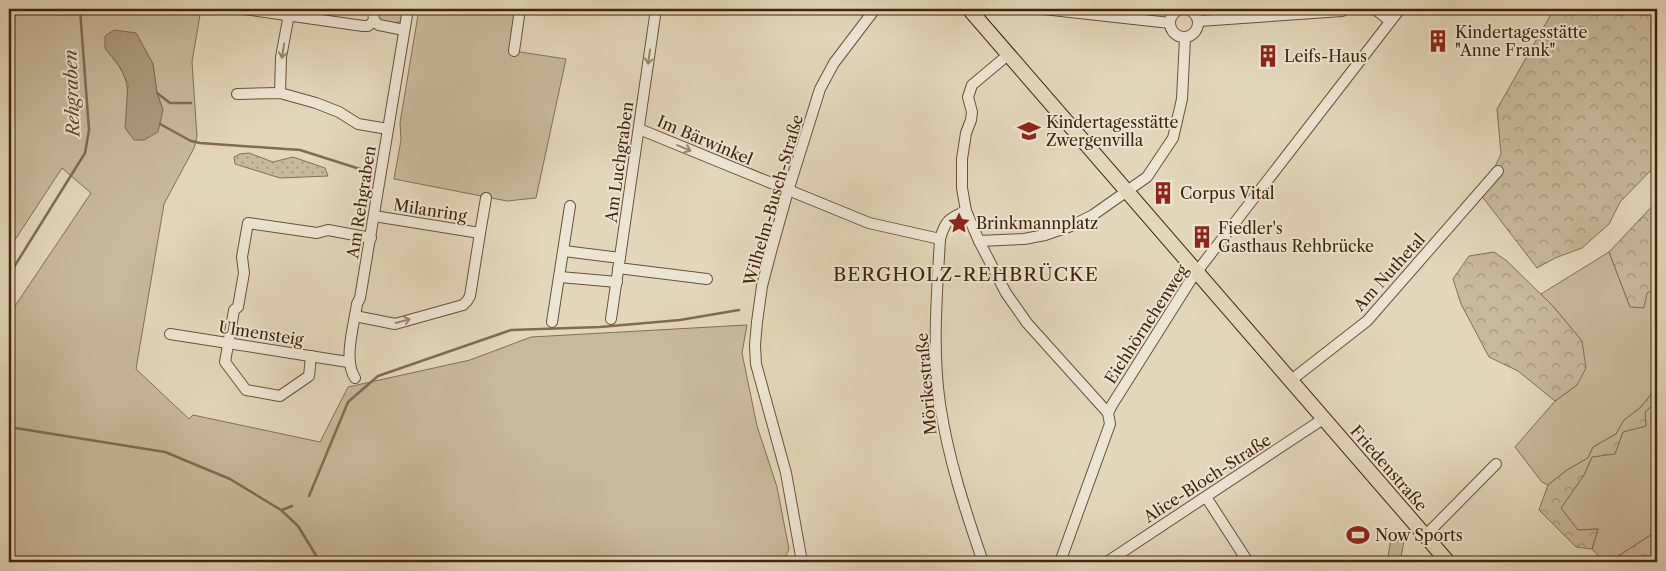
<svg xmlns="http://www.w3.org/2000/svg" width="1666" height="571" font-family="'Libre Caslon Text',serif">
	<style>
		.grass { fill: #c8b99d; stroke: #856e54; fill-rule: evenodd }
		.forest { fill: url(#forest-crowns); stroke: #856e54 }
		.park { fill: url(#park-dots); stroke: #856e54 }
		.water { fill: #ac9a7f; stroke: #826b50 }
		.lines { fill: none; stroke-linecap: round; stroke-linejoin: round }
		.stream { stroke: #826b50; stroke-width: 2.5 }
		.minor-casing { stroke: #6a5136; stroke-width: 12 }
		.major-casing { stroke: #42240a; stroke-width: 16 }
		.minor { stroke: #ede5d3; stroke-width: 10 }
		.major { stroke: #e3d7bb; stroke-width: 14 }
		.oneway { stroke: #98846e }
		.labels { text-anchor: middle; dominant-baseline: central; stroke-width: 4; stroke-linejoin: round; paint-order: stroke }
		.poi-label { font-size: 16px; fill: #42240a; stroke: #ede5d3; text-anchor: start }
		.street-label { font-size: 16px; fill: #42240a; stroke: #ede5d3 }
		.water-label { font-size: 18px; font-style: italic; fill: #62472d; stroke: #ede5d3 }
		.quarter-label { font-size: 19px; letter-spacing: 1px; fill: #42240a; stroke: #ede5d3 }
	</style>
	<defs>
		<pattern id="forest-crowns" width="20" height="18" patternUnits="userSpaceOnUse" patternTransform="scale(1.25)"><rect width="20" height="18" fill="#c8b99d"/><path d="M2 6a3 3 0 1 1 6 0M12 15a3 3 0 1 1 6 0" fill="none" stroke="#a4967e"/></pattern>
		<pattern id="park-dots" width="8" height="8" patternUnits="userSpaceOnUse" patternTransform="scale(1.25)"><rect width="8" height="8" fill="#c8b99d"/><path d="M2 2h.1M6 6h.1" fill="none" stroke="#a4967e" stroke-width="1.8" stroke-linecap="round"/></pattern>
	</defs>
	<rect width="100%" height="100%" fill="#e3d7bb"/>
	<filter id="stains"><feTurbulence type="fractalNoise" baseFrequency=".004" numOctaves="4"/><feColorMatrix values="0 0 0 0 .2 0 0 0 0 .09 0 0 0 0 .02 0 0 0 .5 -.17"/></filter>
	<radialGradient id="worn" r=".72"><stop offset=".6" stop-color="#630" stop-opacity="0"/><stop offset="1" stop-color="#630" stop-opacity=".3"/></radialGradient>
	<g class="grass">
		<path d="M9,9H201L192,62L197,137L194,148L164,204L136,369L189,419L193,415L320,442L348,387L470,360L531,337L747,325L742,353L757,426L777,487L789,549L783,562H9V315L91,193L62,168L9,249ZM126,32L136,33L153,64L157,93L163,110L128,99C128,75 120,67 105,48Z"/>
		<path d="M378,9H404L402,20C396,25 384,23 378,18Z"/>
		<polygon points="419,9 520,9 514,51 566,59 536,198 507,201 394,179 401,140 400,123"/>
		<polygon points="1609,252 1630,307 1647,293 1657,288 1657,387 1641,407 1624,420 1616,434 1593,447 1588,458 1567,470 1548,485 1542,482 1515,447 1555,401 1577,385 1582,341 1552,305 1541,294"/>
		<polygon points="1657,401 1657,531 1609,562 1604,562 1592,549 1598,529 1578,530 1561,508 1584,475 1592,457 1615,453 1623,432 1646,426 1645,412"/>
		<polygon points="1391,539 1404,541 1400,562 1387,562"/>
	</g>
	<g class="forest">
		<polygon points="1554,9 1657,9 1657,164 1620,202 1609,224 1582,248 1555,258 1537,268 1481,195 1501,154 1497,109"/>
		<polygon points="1657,201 1657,288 1647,293 1644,308 1630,307 1609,252"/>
		<polygon points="1494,252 1507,261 1552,305 1582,341 1586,368 1577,385 1555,401 1518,371 1489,357 1461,304 1453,279 1469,256"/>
		<polygon points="1657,387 1657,401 1645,412 1646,426 1623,432 1615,454 1592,457 1584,475 1561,508 1578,530 1598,529 1592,549 1576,547 1539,510 1548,485 1567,470 1588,458 1593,447 1616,434 1624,420 1641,407"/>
		<polygon points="1657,531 1657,562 1609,562"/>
	</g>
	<polygon class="park" points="249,153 273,162 293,157 325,168 328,176 280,178 235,164 234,157 240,154"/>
	<polygon class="water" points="114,30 136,33 153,64 157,93 163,110 158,132 144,140 134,140 125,128 128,84 120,67 105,48 105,36"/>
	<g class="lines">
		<g class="stream">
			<polyline points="157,93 170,103 191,103"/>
			<polyline points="160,124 191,141 200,143 300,150 363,170"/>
			<polyline points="9,275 85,153 89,130 80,9"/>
			<polyline points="9,427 165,452 230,479 281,510 298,526 320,562"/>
			<polyline points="309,496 348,402 378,376 511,330 600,327 680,320 739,310"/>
			<polyline points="282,510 292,506"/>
		</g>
		<defs>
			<g id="minor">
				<circle cx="1184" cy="23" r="14"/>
				<polyline points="244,9 363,26 368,26 374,21"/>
				<polyline points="373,9 374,21 379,25 404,30"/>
				<polyline points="1043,9 1170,23"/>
				<polyline points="1375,9 1390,21"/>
				<polyline points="1199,21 1342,11 1344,9"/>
				<polyline points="514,51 520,9"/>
				<polyline points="1009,54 972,85 968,97 972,112 971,120 966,133 962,159 962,188 966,211 979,241 1006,293 1027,323 1108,413"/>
				<polyline points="280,93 281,57 290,9"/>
				<polyline points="237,94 280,93 316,103 339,112 358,124 388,129"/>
				<polyline points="639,129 869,223 940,239"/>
				<path d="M966,211C949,218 945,221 940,239C937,294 932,349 940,404C948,458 965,510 983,562"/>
				<polyline points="480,233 486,198"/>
				<polyline points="979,241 1024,239 1045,235 1071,226 1093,215 1147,177 1173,138 1182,99 1185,38"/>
				<polyline points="564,251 620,258"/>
				<polyline points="618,268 707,279"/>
				<polyline points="560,277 617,282"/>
				<polyline points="355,316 395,324 463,305 467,301 470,296 480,233 374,216"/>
				<polyline points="611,319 656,9"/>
				<polyline points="552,322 570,206"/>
				<polyline points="170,334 348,362"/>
				<polyline points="311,356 309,376 280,396 246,390 225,362 234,310 238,307 244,273 242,257 248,223 317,233 328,230 371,238"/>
				<path d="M355,378C343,360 354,325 357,304L360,298L408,9"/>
				<polyline points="1290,381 1367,321 1498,171"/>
				<polyline points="1206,497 1248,562"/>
				<polyline points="1425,536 1496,464"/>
				<polyline points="802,562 786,473 756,364 755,345 757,322 762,286 772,248 788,191 820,89 834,63 875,9"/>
				<polyline points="1060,562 1110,424 1108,413 1112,405 1192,278 1400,9"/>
				<polyline points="1107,562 1323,419"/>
			</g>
			<polyline id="major" points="969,9 1448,562"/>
		</defs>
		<use href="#minor" class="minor-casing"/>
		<use href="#major" class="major-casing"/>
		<use href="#minor" class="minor"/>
		<use href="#major" class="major"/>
	</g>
	<defs><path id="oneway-shaft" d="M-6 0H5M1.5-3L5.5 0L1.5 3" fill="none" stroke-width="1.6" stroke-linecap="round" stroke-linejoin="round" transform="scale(1.25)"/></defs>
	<g class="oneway">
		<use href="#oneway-shaft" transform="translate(283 51) rotate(99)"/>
		<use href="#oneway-shaft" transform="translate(649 57) rotate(98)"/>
		<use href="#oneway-shaft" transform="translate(684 148) rotate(23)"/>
		<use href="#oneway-shaft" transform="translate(403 321) rotate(-15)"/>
	</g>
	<defs>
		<symbol id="building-bare" viewBox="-9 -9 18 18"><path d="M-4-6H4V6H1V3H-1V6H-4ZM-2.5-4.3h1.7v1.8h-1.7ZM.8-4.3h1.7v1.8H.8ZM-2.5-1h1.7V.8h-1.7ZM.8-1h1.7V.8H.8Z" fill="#8f2418" stroke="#ede5d3" stroke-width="2.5" paint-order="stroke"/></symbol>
		<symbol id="school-bare" viewBox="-9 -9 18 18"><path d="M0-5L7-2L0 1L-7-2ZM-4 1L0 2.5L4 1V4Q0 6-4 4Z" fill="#8f2418" stroke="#ede5d3" stroke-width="2.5" paint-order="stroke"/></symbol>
		<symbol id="sight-bare" viewBox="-9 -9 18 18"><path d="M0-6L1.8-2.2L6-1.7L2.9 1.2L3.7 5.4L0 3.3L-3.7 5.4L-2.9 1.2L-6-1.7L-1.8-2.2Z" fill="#8f2418" stroke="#ede5d3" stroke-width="2.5" paint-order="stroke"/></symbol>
		<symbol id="stadium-bare" viewBox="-9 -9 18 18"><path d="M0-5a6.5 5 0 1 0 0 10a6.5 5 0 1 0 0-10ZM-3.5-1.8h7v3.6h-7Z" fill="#8f2418" stroke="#ede5d3" stroke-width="2.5" paint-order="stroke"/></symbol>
	</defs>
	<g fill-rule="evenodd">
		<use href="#building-bare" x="1422" y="25" width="32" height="32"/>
		<use href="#building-bare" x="1252" y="40" width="32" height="32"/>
		<use href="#school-bare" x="1013" y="115" width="32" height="32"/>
		<use href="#building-bare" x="1147" y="177" width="32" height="32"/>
		<use href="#sight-bare" x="943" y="207" width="32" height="32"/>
		<use href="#building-bare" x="1186" y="221" width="32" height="32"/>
		<use href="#stadium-bare" x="1342" y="519" width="32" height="32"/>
	</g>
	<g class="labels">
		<g class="poi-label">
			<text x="1455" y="32">Kindertagesstätte<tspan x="1455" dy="18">"Anne Frank"</tspan></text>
			<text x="1284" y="56">Leifs-Haus</text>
			<text x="1046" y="122">Kindertagesstätte<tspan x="1046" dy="18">Zwergenvilla</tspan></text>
			<text x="1180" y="193">Corpus Vital</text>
			<text x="976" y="223">Brinkmannplatz</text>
			<text x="1218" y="228">Fiedler's<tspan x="1218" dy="18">Gasthaus Rehbrücke</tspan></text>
			<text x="1375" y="535">Now Sports</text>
		</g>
		<g class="street-label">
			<text transform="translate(705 140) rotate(23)">Im Bärwinkel</text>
			<text transform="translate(619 162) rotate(-82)">Am Luchgraben</text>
			<text transform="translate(773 200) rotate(-74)">Wilhelm-Busch-Straße</text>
			<text transform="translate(361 202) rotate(-81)">Am Rehgraben</text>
			<text transform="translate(430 210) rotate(9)">Milanring</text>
			<text transform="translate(1389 272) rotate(-48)">Am Nuthetal</text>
			<text transform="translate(1146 324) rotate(-57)">Eichhörnchenweg</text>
			<text transform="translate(261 333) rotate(9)">Ulmensteig</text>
			<text transform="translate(926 384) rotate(-95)">Mörikestraße</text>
			<text transform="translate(1389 468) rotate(49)">Friedenstraße</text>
			<text transform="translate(1207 478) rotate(-33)">Alice-Bloch-Straße</text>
		</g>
		<g class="water-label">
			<text transform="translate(72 93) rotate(-92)">Rehgraben</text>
		</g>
		<g class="quarter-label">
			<text x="966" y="274">BERGHOLZ-REHBRÜCKE</text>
		</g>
	</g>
	<rect width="1666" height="571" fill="none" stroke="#e3d7bb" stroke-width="30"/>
	<rect x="10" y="10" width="1646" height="551" fill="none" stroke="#42240a" stroke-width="2.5"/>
	<rect x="15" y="15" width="1636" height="541" fill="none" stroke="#42240a"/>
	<rect width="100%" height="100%" filter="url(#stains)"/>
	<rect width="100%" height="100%" fill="url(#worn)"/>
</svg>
